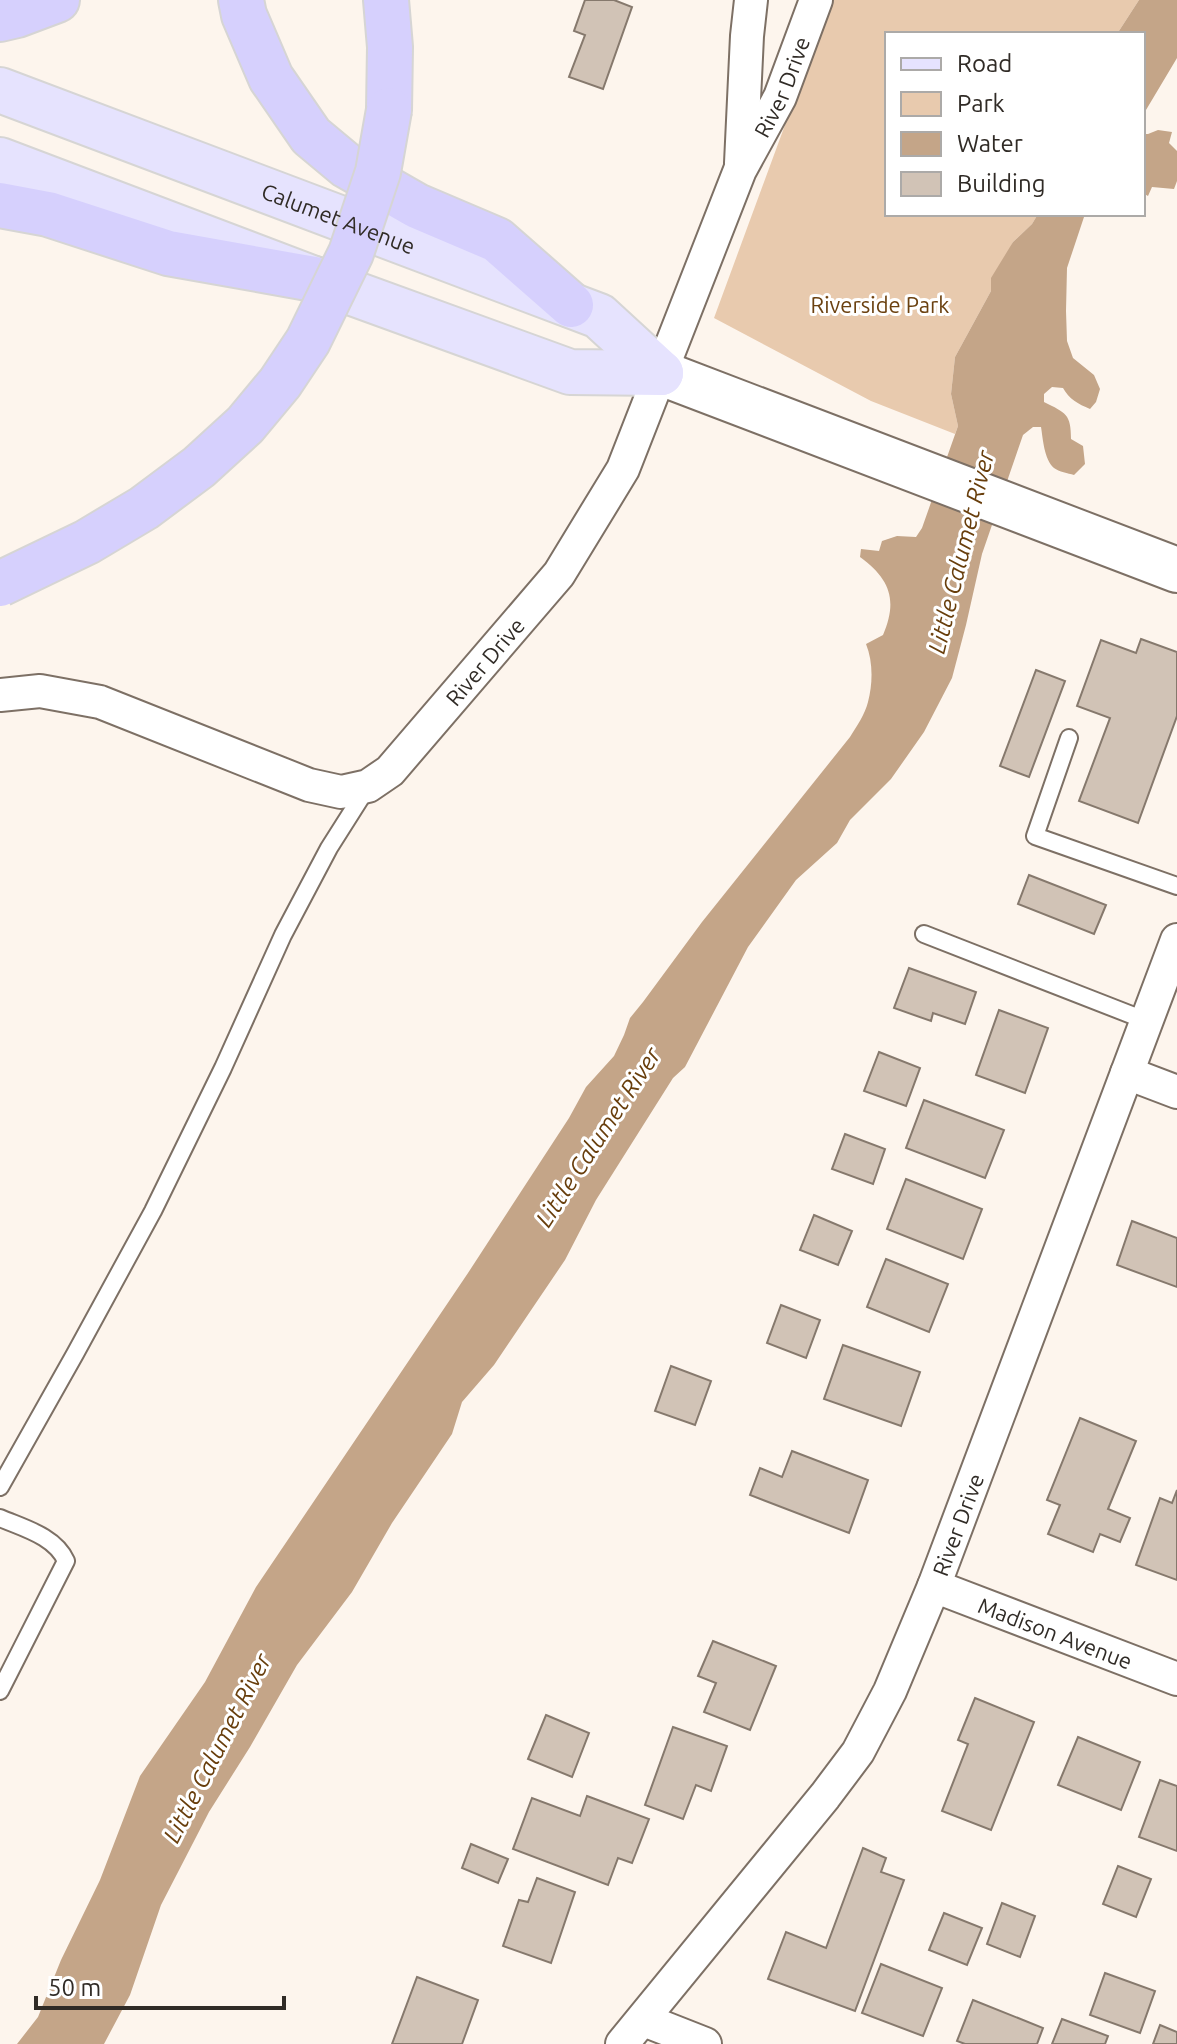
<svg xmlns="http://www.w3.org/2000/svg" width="1177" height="2044" font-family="Ubuntu,sans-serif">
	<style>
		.green { fill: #e8caae }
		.water { fill: #c4a588 }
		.building { fill: #d1c3b6; stroke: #86796d; stroke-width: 2 }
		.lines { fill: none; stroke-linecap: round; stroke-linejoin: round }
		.service-casing { stroke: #7d7065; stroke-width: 20 }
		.minor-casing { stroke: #7d7065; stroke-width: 36 }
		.secondary-casing { stroke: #7d7065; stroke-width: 48 }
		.primary-casing { stroke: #d6d5d4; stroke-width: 48 }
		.motorway-casing { stroke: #d6d5d4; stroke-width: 48 }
		.service { stroke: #fff; stroke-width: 16 }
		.minor { stroke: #fff; stroke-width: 32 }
		.secondary { stroke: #fff; stroke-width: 44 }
		.primary { stroke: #e6e3fe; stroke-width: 44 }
		.motorway { stroke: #d6d0fd; stroke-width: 44 }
		.motorway-bridge-casing { stroke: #d6d5d4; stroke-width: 48; stroke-linecap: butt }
		.motorway-bridge { stroke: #d6d0fd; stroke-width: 44 }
		.labels { text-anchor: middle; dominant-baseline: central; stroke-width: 6; stroke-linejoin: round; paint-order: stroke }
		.street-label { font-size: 22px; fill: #302b26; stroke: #fff }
		.park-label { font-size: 22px; fill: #6b4110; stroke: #fff }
		.water-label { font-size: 24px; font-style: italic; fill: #683e0c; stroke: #fff }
	</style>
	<rect width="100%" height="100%" fill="#fdf5ed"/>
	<polygon class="green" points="831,0 1139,0 1117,34 887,34 887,214 1038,214 1032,224 1013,242 991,291 955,357 951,394 958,426 955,434 871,401 714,318"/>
	<g class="water">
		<polygon points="1139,0 1177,0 1177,58 1143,115 1143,34 1117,34"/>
		<polygon points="1158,130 1172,132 1169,143 1177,151 1177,181 1174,189 1152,187 1148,196 1143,193 1143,134 1148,134"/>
		<path d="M1038,214H1085L1067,268L1066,311L1067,341L1073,358L1094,375L1100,389L1096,402L1090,409C1078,404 1069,399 1063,388L1052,387L1044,394V402C1066,413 1071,414 1071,439L1083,446L1085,464L1074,475C1068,473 1059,472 1054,468C1044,459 1043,439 1041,427H1033L1023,435L982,554L966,625L952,678L924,732L891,779L850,820L837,843L796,880L748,947L685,1067L673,1078L596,1200L565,1260L494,1365L462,1402L452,1434L392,1523L352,1592L297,1665L250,1747L209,1812L161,1905L130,1995L104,2044H17L38,2017L61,1960L100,1880L140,1776L205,1682L256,1587L468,1273L569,1118L586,1087L614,1056L624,1035L630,1018L643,1002L702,922L850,737C857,726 865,714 868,702C873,683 873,661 866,644L883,635C898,600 890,579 860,557L861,549L879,551L882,541L897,536L916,537L922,528L958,426L951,394L955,357L991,291V278L1013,242L1032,224Z"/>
	</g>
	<g class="building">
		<polygon points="585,0 614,0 632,7 603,89 569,77 585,35 574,31"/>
		<polygon points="1141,639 1177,652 1177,716 1138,823 1079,801 1110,718 1077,706 1101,640 1136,653"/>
		<polygon points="1036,670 1065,681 1029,777 1000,766"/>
		<polygon points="1029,875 1106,905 1094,934 1018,904"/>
		<polygon points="909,968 976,992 965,1024 933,1013 931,1021 894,1008"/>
		<polygon points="999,1010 1048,1028 1025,1093 976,1075"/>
		<polygon points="879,1052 920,1068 906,1106 864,1091"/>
		<polygon points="924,1100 1004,1130 985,1178 906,1148"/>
		<polygon points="845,1134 885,1149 873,1184 832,1169"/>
		<polygon points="906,1179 982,1209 963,1259 887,1229"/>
		<polygon points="814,1215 852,1231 838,1265 800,1250"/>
		<polygon points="1132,1221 1177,1238 1177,1287 1117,1265"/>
		<polygon points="886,1259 948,1284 929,1332 867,1307"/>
		<polygon points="781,1305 820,1320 806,1358 767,1343"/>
		<polygon points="843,1345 920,1372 901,1426 824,1399"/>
		<polygon points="671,1366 711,1381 695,1425 655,1411"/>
		<polygon points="1080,1418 1136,1441 1108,1509 1130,1518 1120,1542 1100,1534 1093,1552 1048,1534 1060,1505 1047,1500"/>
		<polygon points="792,1451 868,1480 849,1533 750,1495 760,1468 782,1477"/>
		<polygon points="1177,1490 1177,1580 1136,1565 1160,1498 1172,1503"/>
		<polygon points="713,1641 776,1666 750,1730 704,1712 716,1683 698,1676"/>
		<polygon points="975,1698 1034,1722 991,1830 942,1811 968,1744 958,1740"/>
		<polygon points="546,1715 589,1733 572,1777 528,1759"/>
		<polygon points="673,1727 727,1746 711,1791 696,1785 683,1819 645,1805"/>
		<polygon points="1078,1737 1140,1762 1121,1810 1058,1785"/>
		<polygon points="1160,1780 1177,1786 1177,1851 1139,1837"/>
		<polygon points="587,1796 649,1819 632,1863 618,1858 608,1885 513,1849 532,1798 580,1816"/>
		<polygon points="471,1844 508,1859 498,1883 462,1868"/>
		<polygon points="863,1848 886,1858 881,1872 904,1880 855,2011 768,1979 786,1932 826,1948"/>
		<polygon points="1118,1866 1151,1879 1136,1917 1103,1904"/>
		<polygon points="537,1878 575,1892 551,1963 503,1946 519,1900 528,1902"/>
		<polygon points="1002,1903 1035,1916 1020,1957 987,1944"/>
		<polygon points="944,1913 982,1928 967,1965 929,1950"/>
		<polygon points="881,1964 942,1988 923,2036 862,2013"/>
		<polygon points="1105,1973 1155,1991 1140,2033 1090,2015"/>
		<polygon points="417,1977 478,2000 462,2044 392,2044"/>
		<polygon points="973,2000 1043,2028 1037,2044 965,2044 957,2041"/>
		<polygon points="1062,2019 1108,2036 1105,2044 1052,2044"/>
		<polygon points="1160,2025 1177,2032 1177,2044 1153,2044"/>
	</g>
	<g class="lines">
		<defs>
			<g id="service">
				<polyline points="1069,738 1035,836 1177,886"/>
				<polyline points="924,934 1147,1021"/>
				<polyline points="0,1487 75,1354 153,1211 223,1068 283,935 329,848 367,788"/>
				<path d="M0,1518C23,1528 55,1536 66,1561L0,1691"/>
			</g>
			<g id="minor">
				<polyline points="741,163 747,36 751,0"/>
				<path id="s1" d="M0,695L40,691L100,702L309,785L341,792L368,786L390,771L559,574L623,469L740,170L780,97L816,0"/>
				<polyline points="1127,1073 1177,1092"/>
				<path id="s2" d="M934,1586L1177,1679"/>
				<polyline points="644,2020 705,2044"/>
				<path id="s3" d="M622,2044L825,1796L858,1752L890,1691L934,1586L1177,940"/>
			</g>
			<polyline id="secondary" points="661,373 1177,570"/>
			<g id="primary">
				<path id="s4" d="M0,90L599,316L661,373"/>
				<polyline points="0,160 314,279 570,372 661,373"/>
			</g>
			<g id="motorway">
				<polyline points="241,0 244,15 271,78 311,136 347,166 417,206 497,240 571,305"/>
				<polyline points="386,0 390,47 389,110"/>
				<polyline points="0,19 17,15 57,0"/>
				<polyline points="0,205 48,214 168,253 314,279"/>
			</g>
		</defs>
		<use href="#service" class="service-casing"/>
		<use href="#minor" class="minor-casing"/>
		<use href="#secondary" class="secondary-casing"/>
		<use href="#primary" class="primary-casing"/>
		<use href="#motorway" class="motorway-casing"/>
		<use href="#service" class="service"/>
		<use href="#minor" class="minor"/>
		<use href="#secondary" class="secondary"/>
		<use href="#primary" class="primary"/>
		<use href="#motorway" class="motorway"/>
		<defs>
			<polyline id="motorway-bridge" points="0,584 87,542 144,508 199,467 245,425 280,383 308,341 351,253 378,172 389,110"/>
		</defs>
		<use href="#motorway-bridge" class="motorway-bridge-casing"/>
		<use href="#motorway-bridge" class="motorway-bridge"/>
	</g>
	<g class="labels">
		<g class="street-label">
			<text stroke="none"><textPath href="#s1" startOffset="1210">River Drive</textPath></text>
			<text stroke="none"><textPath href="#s4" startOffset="362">Calumet Avenue</textPath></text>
			<text stroke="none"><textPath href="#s1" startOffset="558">River Drive</textPath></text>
			<text stroke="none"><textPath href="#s3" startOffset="624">River Drive</textPath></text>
			<text stroke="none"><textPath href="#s2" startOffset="130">Madison Avenue</textPath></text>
		</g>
		<g class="park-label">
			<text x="880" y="304">Riverside Park</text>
		</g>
		<g class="water-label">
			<text transform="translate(961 552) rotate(-76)">Little Calumet River</text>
			<text transform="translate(598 1137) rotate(-57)">Little Calumet River</text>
			<text transform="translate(217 1748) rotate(-63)">Little Calumet River</text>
		</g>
	</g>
	<rect x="885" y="32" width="260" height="184" fill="#ffffff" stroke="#acaaa8" stroke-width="2"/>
	<rect x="901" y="58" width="40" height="12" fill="#e6e3fe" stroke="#acaaa8" stroke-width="2"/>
	<text x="957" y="72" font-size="24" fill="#302b26">Road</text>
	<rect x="901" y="92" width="40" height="24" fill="#e8caae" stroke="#acaaa8" stroke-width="2"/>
	<text x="957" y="112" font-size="24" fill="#302b26">Park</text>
	<rect x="901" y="132" width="40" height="24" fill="#c4a588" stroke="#acaaa8" stroke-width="2"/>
	<text x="957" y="152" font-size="24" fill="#302b26">Water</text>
	<rect x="901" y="172" width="40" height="24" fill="#d1c3b6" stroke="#acaaa8" stroke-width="2"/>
	<text x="957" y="192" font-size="24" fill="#302b26">Building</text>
	<path d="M36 1996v12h248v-12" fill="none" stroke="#302b26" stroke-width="4"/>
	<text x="48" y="1996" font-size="24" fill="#302b26" stroke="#ffffff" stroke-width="6" paint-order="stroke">50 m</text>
</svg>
